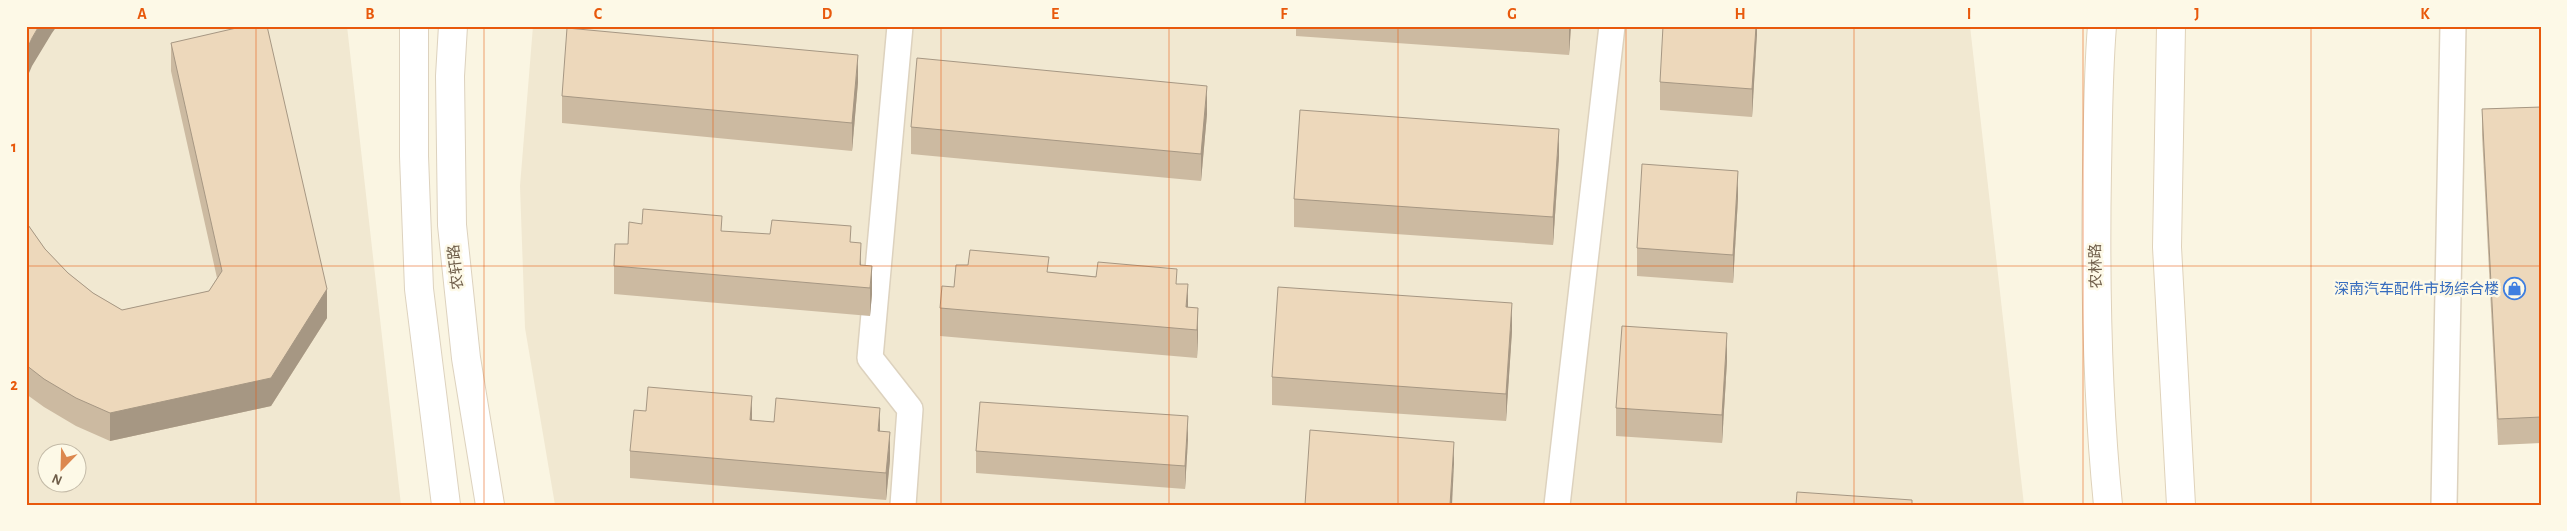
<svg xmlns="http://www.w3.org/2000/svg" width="2567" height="531" font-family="'Alegreya Sans','Noto Sans SC',sans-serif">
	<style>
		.residential { fill: #f1e8d1; fill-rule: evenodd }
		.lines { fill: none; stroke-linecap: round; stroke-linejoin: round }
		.service-casing { stroke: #ddd2be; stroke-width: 28 }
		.tertiary-casing { stroke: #ddd2be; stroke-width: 30 }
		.secondary-casing { stroke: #dfd2ba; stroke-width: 30 }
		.service { stroke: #fff; stroke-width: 25 }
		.tertiary { stroke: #fff; stroke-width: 28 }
		.secondary { stroke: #fff; stroke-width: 28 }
		.wall { fill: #ccbaa1 }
		.shaded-wall { fill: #a69783 }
		.building { fill: #edd8bb; stroke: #a69783 }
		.grid { fill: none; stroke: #e8590c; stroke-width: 1; stroke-opacity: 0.55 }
		.labels { text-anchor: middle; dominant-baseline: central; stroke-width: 5; stroke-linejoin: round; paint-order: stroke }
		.street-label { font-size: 15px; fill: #6f5e4a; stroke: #fdf9e7 }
		.shop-label { font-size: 15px; fill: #366cbe; stroke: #fdf9e7; text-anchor: end }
		.neatline { fill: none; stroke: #e8590c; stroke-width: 2 }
		.grid-label { font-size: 16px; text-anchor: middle; font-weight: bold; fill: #e8590c }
	</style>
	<rect width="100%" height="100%" fill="#faf5e2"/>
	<g class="residential">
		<path d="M26,26H347L401,505H26ZM48,454H78V484H48Z"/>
		<polygon points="533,26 1970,26 2024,505 555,505 525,328 520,186"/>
	</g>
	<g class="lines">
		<defs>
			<g id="service">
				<polyline points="900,26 870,358 910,409 903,505"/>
				<polyline points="1557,505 1612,26"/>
				<polyline points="2444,505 2453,26"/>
			</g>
			<g id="tertiary">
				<polyline points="414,26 414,156 419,289 446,505"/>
				<polyline points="453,26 450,76 452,225 466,358 490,505"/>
			</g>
			<g id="secondary">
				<path d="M2102,26C2098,74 2098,122 2097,171C2095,282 2097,394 2108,505"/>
				<polyline points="2171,26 2167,247 2181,505"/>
			</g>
		</defs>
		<use href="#service" class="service-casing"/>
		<use href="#tertiary" class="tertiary-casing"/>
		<use href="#secondary" class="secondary-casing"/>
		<use href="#service" class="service"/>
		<use href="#tertiary" class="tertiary"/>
		<use href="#secondary" class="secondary"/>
	</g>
	<g class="wall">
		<polygon points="1296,26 1571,26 1569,55 1296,36"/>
		<polygon points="1757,26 1752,117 1660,110 1660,82"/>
		<polygon points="171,43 327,318 271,406 110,441 76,426 44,407 26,394 26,222 45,249 68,273 93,293 122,310 209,291 217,278 171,71"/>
		<polygon points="858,82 852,151 562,123 562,96"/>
		<polygon points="2541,107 2541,443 2498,445 2482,135 2482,109"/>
		<polygon points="1207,114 1201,181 911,154 911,127"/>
		<polygon points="1559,156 1553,245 1294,227 1294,199"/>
		<polygon points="1738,198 1733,283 1637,276 1637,248"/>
		<polygon points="642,224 851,242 861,265 872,266 872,294 870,316 614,294 614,266"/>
		<polygon points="1049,272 1177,284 1188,307 1198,308 1198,336 1197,358 940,336 940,308 954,287"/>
		<polygon points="1512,331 1506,421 1272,405 1272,377"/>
		<polygon points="1727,361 1722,443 1616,436 1616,408"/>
		<polygon points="752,420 880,431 890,460 886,500 630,478 630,451"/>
		<polygon points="1188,439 1185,489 976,473 976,451"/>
	</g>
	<g class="shaded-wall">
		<polygon points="39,26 57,26 52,33 32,66 26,80 26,51 32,38"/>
		<polygon points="1569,26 1571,26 1569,55"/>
		<polygon points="1756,26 1757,26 1757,35 1752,117 1752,89"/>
		<polygon points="858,55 858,82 852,151 852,123"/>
		<polygon points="1207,86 1207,114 1201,181 1201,154"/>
		<polygon points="1559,129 1559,156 1553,245 1553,217"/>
		<polygon points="1738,171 1738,198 1733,283 1733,255"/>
		<polygon points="861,243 861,271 860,265"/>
		<polygon points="872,266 872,294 870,316 870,288"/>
		<polygon points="1188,284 1188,312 1186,307"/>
		<polygon points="327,289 327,318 271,406 110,441 110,413"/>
		<polygon points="1512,303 1512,331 1506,421 1506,394"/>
		<polygon points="1198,308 1198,336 1197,358 1197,330"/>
		<polygon points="1727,333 1727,361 1722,443 1722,415"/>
		<polygon points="752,396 752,424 750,420"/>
		<polygon points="880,408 880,435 878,431"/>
		<polygon points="1188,416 1188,439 1185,489 1185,466"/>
		<polygon points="890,432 890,460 886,500 886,473"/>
		<polygon points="1454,442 1454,464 1452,505 1450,505"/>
	</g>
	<g class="building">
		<polygon points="26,26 39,26 32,38 26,51"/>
		<polygon points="245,26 267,26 327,289 271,378 110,413 76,398 44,379 26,365 26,222 45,249 68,273 93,293 122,310 209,291 222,271 171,43"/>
		<polygon points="1549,26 1569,26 1569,28"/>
		<polygon points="1663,26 1756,26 1752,89 1660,82"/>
		<polygon points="567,28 858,55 852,123 562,96"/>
		<polygon points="917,58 1207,86 1201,154 911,127"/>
		<polygon points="2541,107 2541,417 2498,419 2482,109"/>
		<polygon points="1300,110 1559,129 1553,217 1294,199"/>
		<polygon points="1642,164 1738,171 1733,255 1637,248"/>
		<polygon points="643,209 722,216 721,231 770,234 772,220 851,226 850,242 861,243 860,265 872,266 870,288 614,266 615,244 628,244 629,222 642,224"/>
		<polygon points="970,250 1049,257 1047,272 1096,277 1098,262 1177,269 1176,284 1188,284 1186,307 1198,308 1197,330 940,308 942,286 954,287 956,265 968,265"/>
		<polygon points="1278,287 1512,303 1506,394 1272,377"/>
		<polygon points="1622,326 1727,333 1722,415 1616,408"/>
		<polygon points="648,387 752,396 750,420 774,422 776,398 880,408 878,431 890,432 886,473 630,451 634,410 646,411"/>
		<polygon points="980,402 1188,416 1185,466 976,451"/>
		<polygon points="1310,430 1454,442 1450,505 1305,505"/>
		<polygon points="1797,492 1912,500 1912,505 1796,505"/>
	</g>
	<path class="grid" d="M256,26V505M484,26V505M713,26V505M941,26V505M1169,26V505M1398,26V505M1626,26V505M1854,26V505M2083,26V505M2311,26V505M26,266H2541"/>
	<defs>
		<symbol id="shop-ring" viewBox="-11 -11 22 22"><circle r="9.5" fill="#fdf9e7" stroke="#3f7fe0" stroke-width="1.5"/><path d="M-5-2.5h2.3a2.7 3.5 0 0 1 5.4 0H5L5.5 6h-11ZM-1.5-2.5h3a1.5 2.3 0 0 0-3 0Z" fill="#3f7fe0"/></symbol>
	</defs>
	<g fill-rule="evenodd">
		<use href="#shop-ring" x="2502" y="276" width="25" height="25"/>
	</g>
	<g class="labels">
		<g class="street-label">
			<text transform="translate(2096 266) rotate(-91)">农林路</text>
			<text transform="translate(456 267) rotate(-96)">农轩路</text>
		</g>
		<g class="shop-label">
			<text x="2499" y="289">深南汽车配件市场综合楼</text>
		</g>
	</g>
	<rect width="2567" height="531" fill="none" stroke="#fdf9e7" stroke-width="55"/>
	<g transform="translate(62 468) rotate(203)"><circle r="24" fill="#fdf9e7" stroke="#c4bba8"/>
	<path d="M0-4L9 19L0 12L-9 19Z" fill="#dc884f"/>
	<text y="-8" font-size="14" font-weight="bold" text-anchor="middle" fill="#6f5e4a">N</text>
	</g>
	<rect x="28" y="28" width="2512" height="476" class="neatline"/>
	<g class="grid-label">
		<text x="142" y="19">A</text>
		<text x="370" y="19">B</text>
		<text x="598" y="19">C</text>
		<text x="827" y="19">D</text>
		<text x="1055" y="19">E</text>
		<text x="1284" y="19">F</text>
		<text x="1512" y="19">G</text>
		<text x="1740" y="19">H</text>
		<text x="1969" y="19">I</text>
		<text x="2197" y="19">J</text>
		<text x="2425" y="19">K</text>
		<text x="14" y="152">1</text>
		<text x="14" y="390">2</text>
	</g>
</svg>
